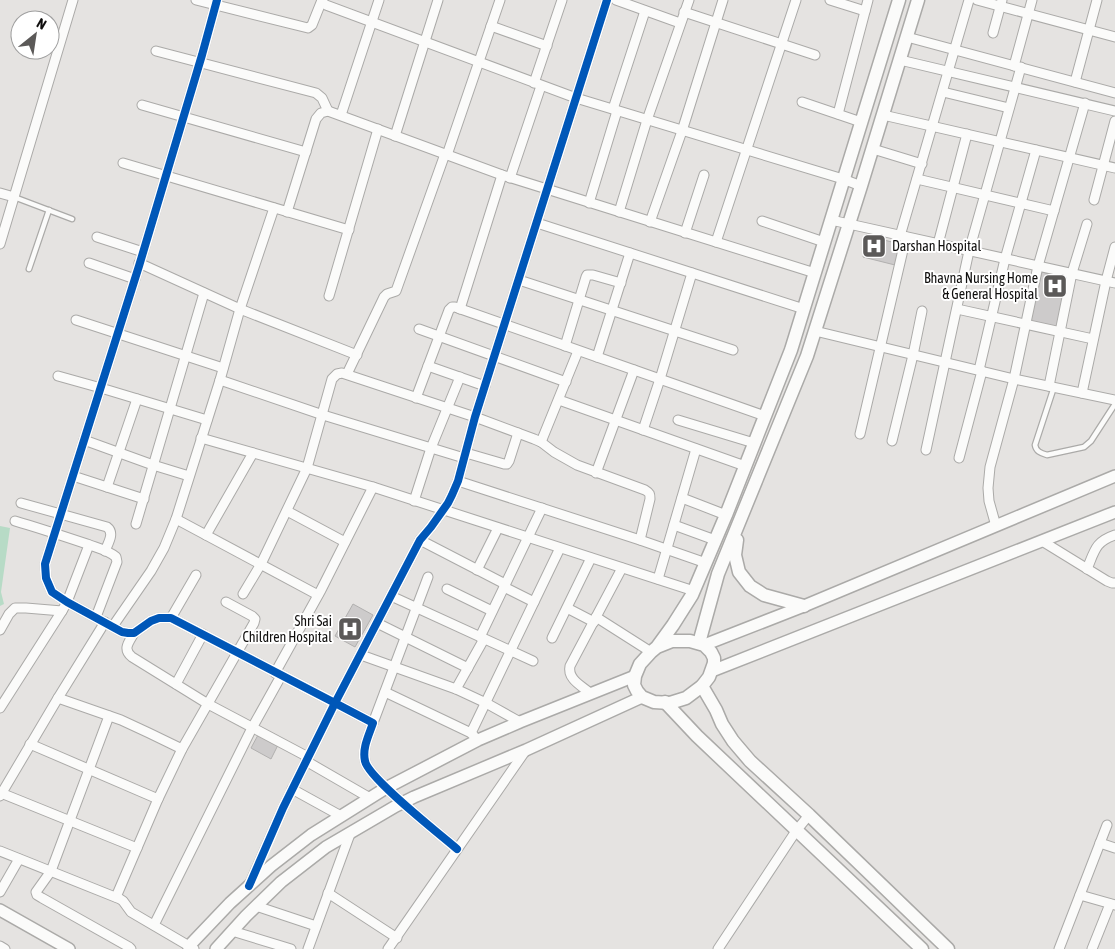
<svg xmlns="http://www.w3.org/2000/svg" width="1115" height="949" font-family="'Asap Condensed',sans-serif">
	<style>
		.green { fill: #b7dbc6 }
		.building { fill: #cdcbcb; stroke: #b1b0af }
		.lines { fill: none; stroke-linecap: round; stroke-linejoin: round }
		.service-casing { stroke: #abaaa8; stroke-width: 7 }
		.minor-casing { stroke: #abaaa8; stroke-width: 11 }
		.tertiary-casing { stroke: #abaaa8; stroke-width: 14 }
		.secondary-casing { stroke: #abaaa8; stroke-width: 15 }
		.service { stroke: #fbfbfa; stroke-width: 4.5 }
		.minor { stroke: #fbfbfa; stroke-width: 9 }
		.tertiary { stroke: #fbfbfa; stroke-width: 11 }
		.secondary { stroke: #fbfbfa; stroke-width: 12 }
		.cycleway-casing { stroke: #fff; stroke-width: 11 }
		.cycleway { stroke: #0057b8; stroke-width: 8 }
		.labels { text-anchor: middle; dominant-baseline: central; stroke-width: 4; stroke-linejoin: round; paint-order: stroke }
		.poi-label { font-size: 14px; fill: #100f0e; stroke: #fff; text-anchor: end }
	</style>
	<rect width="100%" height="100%" fill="#e5e3e1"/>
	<polygon class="green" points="0,526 10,528 1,592 4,604 0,606"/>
	<g class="building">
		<polygon points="868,236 900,244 895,265 863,257"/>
		<polygon points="1042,272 1069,280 1056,330 1028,322"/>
		<polygon points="353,604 373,615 355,647 335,636"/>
		<polygon points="258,735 278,745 271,759 251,748"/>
	</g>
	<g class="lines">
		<defs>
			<g id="service">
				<polyline points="14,197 72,219"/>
				<polyline points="29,269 49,210"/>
				<path d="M1054,387L1035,445C1036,451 1040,453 1047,455L1084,447L1091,441L1115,404"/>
			</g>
			<g id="minor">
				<polyline points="196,0 308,28 312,25 322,0"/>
				<polyline points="217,0 202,55 139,266 45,564 46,578 52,592 67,602 122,632 128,633 134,633 151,621 159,618 171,618 335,703 283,808 250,883"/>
				<polyline points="616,0 680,23"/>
				<polyline points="830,0 865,11"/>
				<polyline points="977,0 1115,37"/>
				<polyline points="322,2 326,5 576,98 843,179 861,186"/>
				<polyline points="684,12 815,55"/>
				<polyline points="491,26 547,46"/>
				<polyline points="993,33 1002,0"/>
				<polyline points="907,37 1115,93"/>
				<polyline points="156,51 316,93 322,98 328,111"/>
				<polyline points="900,60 1115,111"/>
				<polyline points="1014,66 1032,0"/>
				<polyline points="1075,82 1097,0"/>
				<polyline points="534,83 562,0"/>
				<polyline points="943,92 1009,108"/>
				<polyline points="802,102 861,122"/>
				<polyline points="142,105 306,152"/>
				<polyline points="613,109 645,11"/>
				<polyline points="838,114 868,0"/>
				<polyline points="341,115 379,0"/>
				<polyline points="883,115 1115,168"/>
				<polyline points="395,136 438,0"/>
				<polyline points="873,149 922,164"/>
				<polyline points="447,155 500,0"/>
				<polyline points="123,163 349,230"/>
				<polyline points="510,178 541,86"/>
				<polyline points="917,179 1054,211"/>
				<polyline points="0,193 14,197"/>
				<polyline points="1094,200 1115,121"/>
				<polyline points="589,203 617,111"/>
				<polyline points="287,212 316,119 321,113 328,111 502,175 815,273"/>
				<polyline points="619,212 647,120 689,0"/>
				<polyline points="831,220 1115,283"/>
				<polyline points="762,221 824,242"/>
				<polyline points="650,222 682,131 723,0"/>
				<polyline points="537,223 804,309"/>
				<polyline points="685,233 704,175"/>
				<polyline points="900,236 969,0"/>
				<polyline points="97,237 143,252"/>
				<polyline points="716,242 796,0"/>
				<polyline points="0,244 73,0"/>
				<polyline points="938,244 967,134"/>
				<polyline points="89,263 135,279"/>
				<polyline points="139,263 240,309 357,355"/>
				<polyline points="519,280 733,350"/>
				<polyline points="329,296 378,129"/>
				<polyline points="460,309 502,175"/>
				<polyline points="957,309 1093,339"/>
				<polyline points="76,320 223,368"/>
				<polyline points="419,329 566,382"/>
				<polyline points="815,331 1014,379 1115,400"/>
				<polyline points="565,346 586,277 587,275 593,275 621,283"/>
				<polyline points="597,357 630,253"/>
				<polyline points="428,366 485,386"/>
				<polyline points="979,370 1005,259 1036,150"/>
				<polyline points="347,374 384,297 387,294 396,291 445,154"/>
				<polyline points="58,376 101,388 207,420"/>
				<polyline points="220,380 323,415 464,458"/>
				<polyline points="1049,386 1072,273 1087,224"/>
				<polyline points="1082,393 1106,281 1115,247"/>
				<polyline points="416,398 449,310 452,307 455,307 765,416"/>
				<polyline points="559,400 745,466"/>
				<polyline points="678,420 754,443"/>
				<polyline points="643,430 660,379 692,273"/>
				<polyline points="860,434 906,237"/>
				<polyline points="201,438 373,487 694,591"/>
				<polyline points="84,440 153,465 189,476"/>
				<polyline points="892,441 913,355 922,311"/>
				<polyline points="541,442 578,351"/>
				<polyline points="926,450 969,251 1021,67"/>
				<polyline points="466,453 504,464 507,464 509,461 518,433"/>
				<polyline points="959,458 982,371"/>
				<polyline points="596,473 634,370"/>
				<polyline points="73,476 144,499"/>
				<polyline points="458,481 640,540 706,563"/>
				<polyline points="107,487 137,399"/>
				<polyline points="682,498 726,515"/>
				<polyline points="414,501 431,448 460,377"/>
				<path d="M21,503L107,527C115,533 108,543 105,551"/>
				<polyline points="287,511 345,542"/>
				<polyline points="176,519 318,595"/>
				<path d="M15,521C39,528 63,536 87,544C97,548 108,550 116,557L117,562L96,617"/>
				<polyline points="136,524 204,293"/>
				<polyline points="674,525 715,540"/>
				<polyline points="996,526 989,501 988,488 990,467 1014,379 1038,266 1085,103"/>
				<polyline points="206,535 253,453"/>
				<polyline points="420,540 505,584"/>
				<polyline points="1042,541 1107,581 1112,583 1115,583"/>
				<path d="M1087,569C1095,550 1095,542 1115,535"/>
				<polyline points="477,570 498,528"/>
				<polyline points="658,579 696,449"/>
				<polyline points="504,587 534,602"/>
				<polyline points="447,589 492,611"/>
				<path d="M243,594L261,564L307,468L332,379L337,374L342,373L475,417L534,439L541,442L554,452L577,465L645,490C650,493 650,494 650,499L640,540"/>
				<polyline points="391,596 533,661"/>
				<polyline points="567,608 594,622"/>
				<polyline points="596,617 651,652"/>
				<polyline points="171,618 196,575"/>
				<polyline points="377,623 468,668"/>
				<polyline points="113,626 151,571 164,548 176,519 220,380 240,309 274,208"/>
				<polyline points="0,630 9,614 15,608 26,608 62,611"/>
				<path d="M134,633C129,642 122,649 132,657L208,704L308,757"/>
				<polyline points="480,637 542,508"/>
				<polyline points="552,638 591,558"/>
				<polyline points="361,655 456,689 486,703 520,722"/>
				<polyline points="275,673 321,590 373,487"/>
				<polyline points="176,684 203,634"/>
				<polyline points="456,689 484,639"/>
				<polyline points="385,692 471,733 474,736"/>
				<path d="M590,693C582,686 567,679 570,666L622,568"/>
				<polyline points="58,698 121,720 149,733 182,749"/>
				<polyline points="0,708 62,611 67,602 89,545"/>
				<polyline points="109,716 51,871 36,892 37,895 42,898 129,947 131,949"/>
				<polyline points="373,723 428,577"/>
				<polyline points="471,733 560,548"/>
				<polyline points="30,744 158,799"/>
				<polyline points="306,761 370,798"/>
				<polyline points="292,789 341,816"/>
				<polyline points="1,793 137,848"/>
				<polyline points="0,796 58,698 105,622"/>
				<polyline points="1100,843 1115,848"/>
				<path d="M457,849C441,835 368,778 365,761C362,748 369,735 373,723L335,703L420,540L431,527L448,503L452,495L458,481L475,417L607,0"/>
				<polyline points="0,851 120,899 123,901 131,912 194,949"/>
				<polyline points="0,892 19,859"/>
				<polyline points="328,893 397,938"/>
				<polyline points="1080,895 1115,905"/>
				<polyline points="116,897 158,799 182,749 254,623 255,619 252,616 226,602"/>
				<polyline points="256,906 316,926"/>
				<polyline points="154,925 252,728 281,676"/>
				<polyline points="232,931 291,949"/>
				<polyline points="0,946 5,949"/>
				<polyline points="308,949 350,834"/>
				<polyline points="388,949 526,750"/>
				<polyline points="718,949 796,831 809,815"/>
				<polyline points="1059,949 1107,825"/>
				<polyline points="1092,949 1110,904"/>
			</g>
			<g id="tertiary">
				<polyline points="704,645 804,606 1115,476"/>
				<polyline points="712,671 1115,512"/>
				<polyline points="0,910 69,949"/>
				<polyline points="189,949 189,946 230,903 271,866 311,835 386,788 478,740 520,722 635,676"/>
				<polyline points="216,949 246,916 281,882 326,847 396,806 414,797 526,750 642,697"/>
			</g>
			<g id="secondary">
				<polyline points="737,540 735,555 739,572 750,586 764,595 804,606"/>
				<polyline points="699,643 718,574 807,356 861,186 918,0"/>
				<polyline points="657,647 672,641 690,641 704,645 711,652 714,658 714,663 709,677 702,686 686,698 670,703 654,702 642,697 637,691 634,685 635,676 640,664 651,652 657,647 673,625 692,595 726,515 791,350 899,0"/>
				<polyline points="702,686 716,710 722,724 733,741 750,761 809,815 948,949"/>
				<polyline points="665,702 697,736 922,949"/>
			</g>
		</defs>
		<use href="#service" class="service-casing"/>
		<use href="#minor" class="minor-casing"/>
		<use href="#tertiary" class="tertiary-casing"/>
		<use href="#secondary" class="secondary-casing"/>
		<use href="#service" class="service"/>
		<use href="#minor" class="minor"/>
		<use href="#tertiary" class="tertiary"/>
		<use href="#secondary" class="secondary"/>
		<defs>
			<g id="cycleway">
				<polyline points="217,0 202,55 139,266 45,564 46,578 52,592 67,602 122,632 128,633 134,633 151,621 159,618 171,618 335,703 283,808 249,886"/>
				<path d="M457,849C441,835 368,778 365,761C362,748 369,735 373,723L335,703L420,540L431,527L448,503L452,495L458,481L475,417L607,0"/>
			</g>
		</defs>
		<use href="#cycleway" class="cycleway-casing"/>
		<use href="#cycleway" class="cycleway"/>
	</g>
	<defs>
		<symbol id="hospital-square" viewBox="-11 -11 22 22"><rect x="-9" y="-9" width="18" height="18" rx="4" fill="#5b5958" stroke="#fff"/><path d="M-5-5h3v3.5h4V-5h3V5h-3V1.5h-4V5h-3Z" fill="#fff"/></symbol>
	</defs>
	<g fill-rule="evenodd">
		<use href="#hospital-square" x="860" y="232" width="28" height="28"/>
		<use href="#hospital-square" x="1041" y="272" width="28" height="28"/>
		<use href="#hospital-square" x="336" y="615" width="28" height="28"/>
	</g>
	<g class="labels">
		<g class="poi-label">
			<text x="892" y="246" text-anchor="start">Darshan Hospital</text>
			<text x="1038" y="278">Bhavna Nursing Home<tspan x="1038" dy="16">&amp; General Hospital</tspan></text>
			<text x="332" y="621">Shri Sai<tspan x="332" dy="16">Children Hospital</tspan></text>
		</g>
	</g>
	<g transform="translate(35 35) rotate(30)"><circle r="24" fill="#ffffff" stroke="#9f9f9f"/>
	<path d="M0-4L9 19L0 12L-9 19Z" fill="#5b5958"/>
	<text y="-8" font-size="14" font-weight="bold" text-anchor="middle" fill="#100f0e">N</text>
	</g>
</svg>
